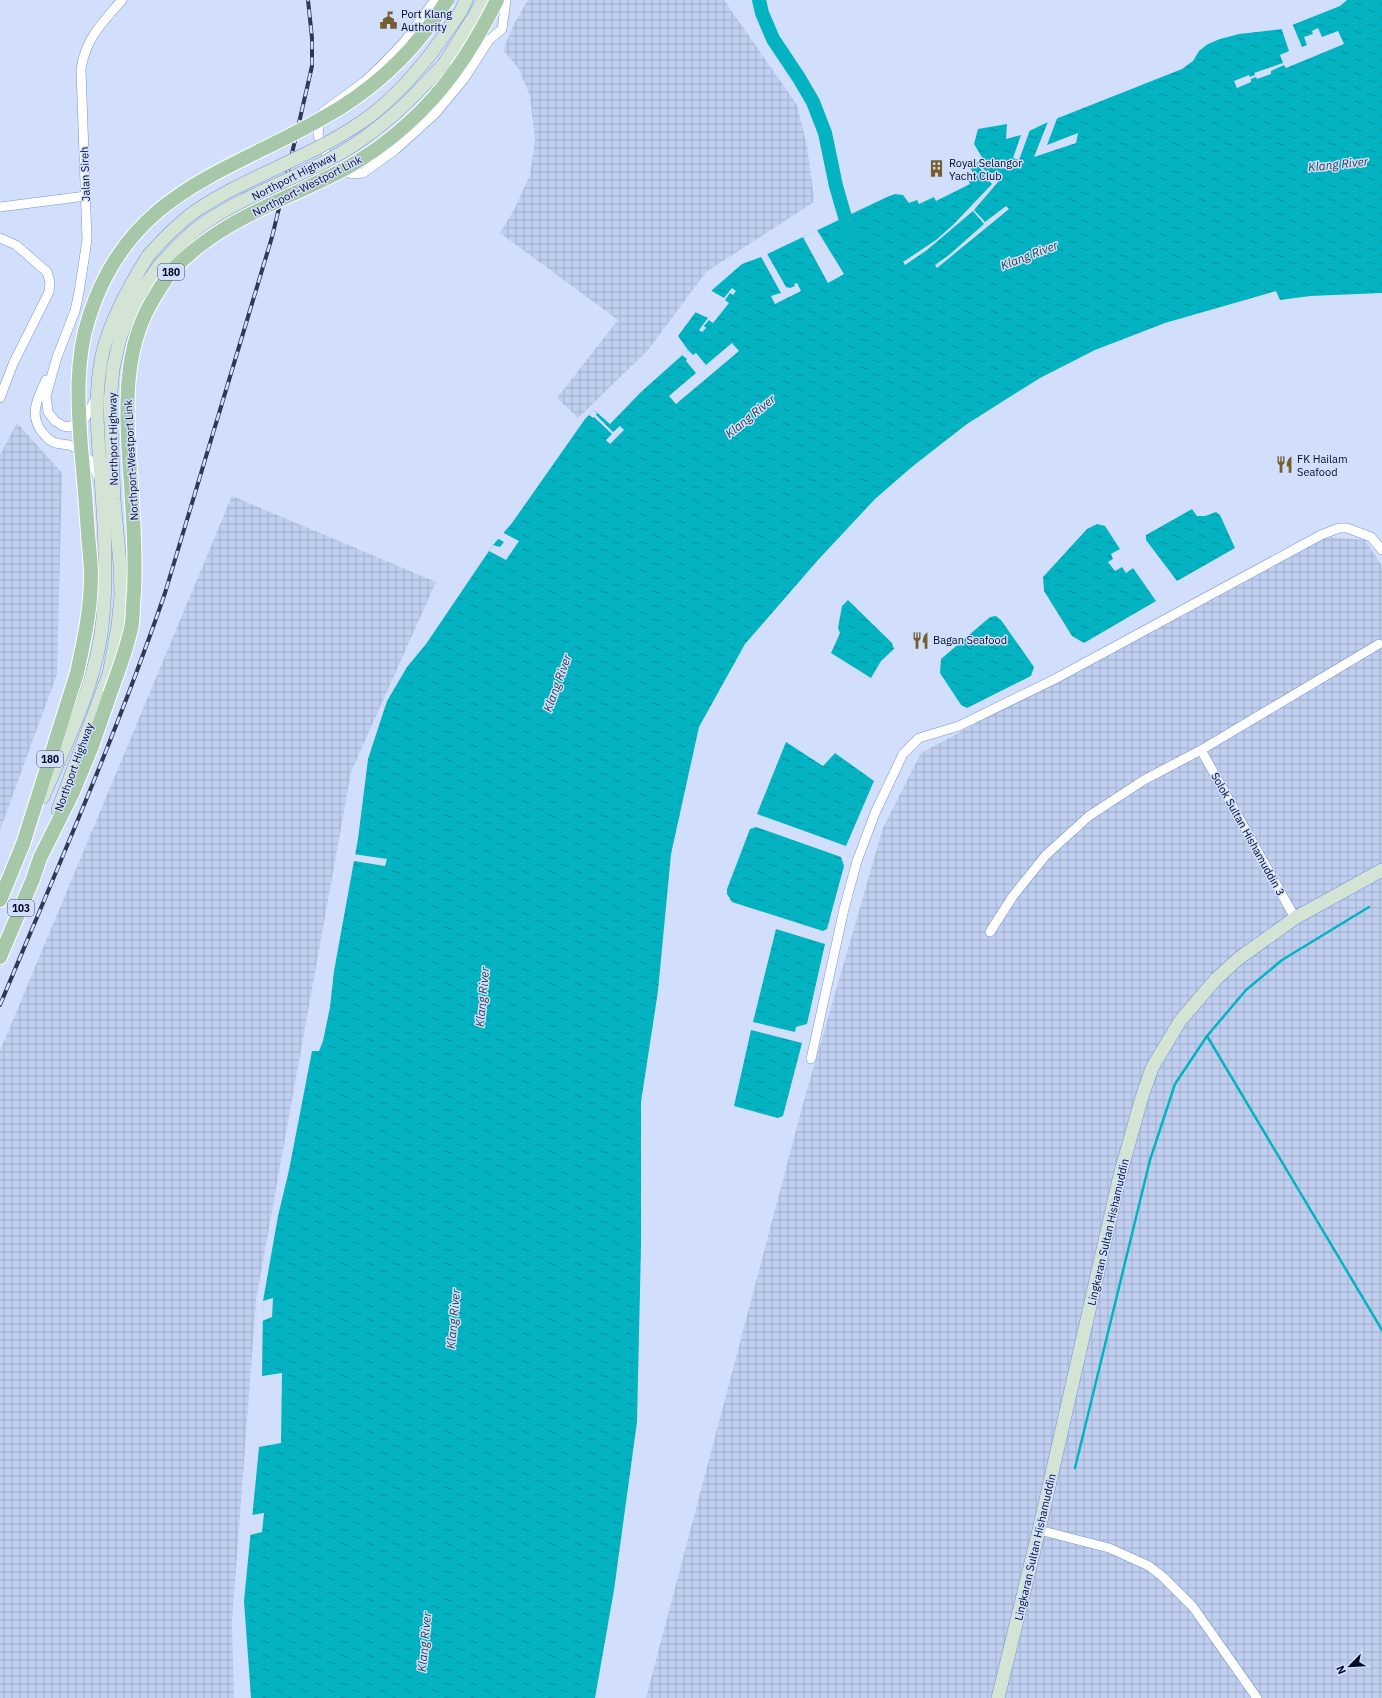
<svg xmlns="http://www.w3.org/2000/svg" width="1382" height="1698" font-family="'IBM Plex Sans',sans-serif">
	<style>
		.industrial { fill: url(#industrial-grid) }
		.water { fill: url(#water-ripples) }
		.pier { fill: #d1dffd }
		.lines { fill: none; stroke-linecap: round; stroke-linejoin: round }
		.stream { stroke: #04b3c2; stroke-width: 2.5 }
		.river { stroke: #04b3c2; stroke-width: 14 }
		.street-casing { stroke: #7494d9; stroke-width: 10 }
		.secondary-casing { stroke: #7494d9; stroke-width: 14 }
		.primary-casing { stroke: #fff; stroke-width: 16 }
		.street { stroke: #fff; stroke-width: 9 }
		.secondary { stroke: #d3e3d4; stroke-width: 13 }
		.primary { stroke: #a7c8a8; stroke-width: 14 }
		.rail-casing { stroke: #303954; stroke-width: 4 }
		.rail { stroke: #d1dffd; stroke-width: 2.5; stroke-dasharray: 8; stroke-linecap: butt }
		.secondary-bridge-casing { stroke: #7494d9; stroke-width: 14; stroke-linecap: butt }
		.primary-bridge-casing { stroke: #fff; stroke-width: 16; stroke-linecap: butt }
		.secondary-bridge { stroke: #d3e3d4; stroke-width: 13 }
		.primary-bridge { stroke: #a7c8a8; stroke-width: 14 }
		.labels { text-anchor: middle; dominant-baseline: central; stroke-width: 3; stroke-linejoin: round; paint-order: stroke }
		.shield { fill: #d1dffd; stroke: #414a65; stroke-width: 1 }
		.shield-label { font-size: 10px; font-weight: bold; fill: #030a24 }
		.poi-label { font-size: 11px; fill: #030a24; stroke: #d1dffd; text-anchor: start }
		.street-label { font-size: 11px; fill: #030a24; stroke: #d1dffd }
		.water-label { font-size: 12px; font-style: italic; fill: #254246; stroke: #d1dffd }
	</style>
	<defs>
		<pattern id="industrial-grid" width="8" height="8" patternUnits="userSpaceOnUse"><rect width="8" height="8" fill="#c0cff0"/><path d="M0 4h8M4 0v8" fill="none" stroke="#a3b0ce"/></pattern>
		<pattern id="water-ripples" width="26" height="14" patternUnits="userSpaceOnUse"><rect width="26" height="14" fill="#04b3c2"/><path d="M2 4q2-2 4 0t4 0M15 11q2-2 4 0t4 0" fill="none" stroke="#03909d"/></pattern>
	</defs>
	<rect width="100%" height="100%" fill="#d1dffd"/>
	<g class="industrial">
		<polygon points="528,0 724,0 797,105 807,146 812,183 814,202 706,272 648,350 578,418 557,398 618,320 500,233 514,210 530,175 535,140 530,96 519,69 503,50 514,24"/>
		<polygon points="17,423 62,473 57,674 0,830 0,455"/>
		<polygon points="232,496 436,582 351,772 256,1300 232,1622 234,1698 0,1698 0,1051"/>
		<polygon points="1326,537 1365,540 1382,566 1382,1698 646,1698 803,1104 883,828 921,753"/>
	</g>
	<g class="water">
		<polygon points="1347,0 1382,0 1382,293 1310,296 1280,300 1276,291 1165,323 1095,350 1040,378 967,424 913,466 875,499 818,560 745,644 699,727 671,854 658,991 641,1102 641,1246 637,1422 614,1590 595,1698 251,1698 244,1601 259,1447 262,1376 263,1301 278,1216 289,1170 312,1051 319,1051 323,1041 330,1007 334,971 358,839 368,759 387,701 407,667 426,644 493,545 512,523 585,419 594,410 610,424 641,392 688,350 678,336 711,291 742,264 761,257 887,197 895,194 903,195 909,203 917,200 919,204 934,197 936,201 970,184 966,176 973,173 970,167 983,159 974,144 978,129 1007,124 1006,139 1021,135 1048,122 1182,69 1193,61 1199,51 1208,44 1220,39 1239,34 1282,29 1340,6"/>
		<polygon points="1192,509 1197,516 1205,516 1216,512 1220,515 1235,548 1177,581 1146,540 1146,535"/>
		<polygon points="1097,524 1105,526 1120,549 1111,554 1113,559 1108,562 1115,571 1122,567 1126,573 1133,568 1156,601 1084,643 1072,636 1044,591 1043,577 1087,529"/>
		<polygon points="848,600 892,643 894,649 881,661 871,678 831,653 840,633 838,628 842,606"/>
		<polygon points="996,616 1001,620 1034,667 1031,676 967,708 961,705 940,673 941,659 990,617"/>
		<polygon points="786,742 823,766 835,753 874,781 846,846 757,814"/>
		<polygon points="756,827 841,857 844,866 827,929 823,931 732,902 727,894 727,889 750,829"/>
		<polygon points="776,929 825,944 807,1024 796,1027 795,1032 753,1022"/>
		<polygon points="751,1030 802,1043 783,1116 778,1118 734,1106"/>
	</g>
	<g class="pier">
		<polygon points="1292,23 1302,47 1307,45 1304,37 1313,34 1312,31 1318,28 1322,37 1338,31 1344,44 1286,68 1284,65 1271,71 1271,74 1257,79 1256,77 1251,79 1251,82 1237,88 1234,81 1249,75 1250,77 1255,75 1254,73 1283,63 1280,55 1289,51 1281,27"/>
		<polygon points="1058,116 1047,145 1078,133 1076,143 1034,157 1049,119"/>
		<polygon points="1031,127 1019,160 1013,158 1022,132"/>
		<polygon points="977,163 998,182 974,210 985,222 1006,206 1009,209 937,268 935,265 949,255 984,224 973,211 927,250 905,265 903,262 936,240 953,225 992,184 985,176 986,174 976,164"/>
		<polygon points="817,230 844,274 828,283 803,237"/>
		<polygon points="766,252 786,287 790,288 795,286 794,284 797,283 801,291 775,304 771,296 781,293 760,255"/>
		<polygon points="732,288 736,291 733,295 730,293 725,300 729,303 713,323 709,320 704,326 706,328 702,332 699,330 708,318 695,312 704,299 703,298 710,290 724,298"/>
		<polygon points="732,343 739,351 676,404 669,396 696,373 686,361 687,359 682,355 688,350 693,355 696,353 706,365"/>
		<polygon points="591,410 592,412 594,410 597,413 596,415 613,432 620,426 624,430 610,444 606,440 612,434 594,417 593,418 589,415"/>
		<polygon points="502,532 519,541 506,560 489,551 493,545 500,547 504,542 497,538"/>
		<polygon points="353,854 387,859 385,866 354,861 352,860"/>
		<polygon points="273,1298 272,1317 262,1321 263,1301"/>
		<polygon points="282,1373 281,1443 259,1447 257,1445 260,1375 262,1376"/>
		<polygon points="264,1513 262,1532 250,1535 252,1515"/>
	</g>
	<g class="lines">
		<g class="stream">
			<polyline points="1207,1036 1382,1330"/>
			<polyline points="1075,1468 1150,1160 1175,1084 1207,1036 1246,990 1282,960 1369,907"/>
		</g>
		<polyline class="river" points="759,0 762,13 773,39 799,78 813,102 825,133 836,186 850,234"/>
		<defs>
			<g id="street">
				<polyline points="435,0 405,41 380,67 364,82 323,112 319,126 318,135 324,150 335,167 351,174 363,173 395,150 435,114 464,79 489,40 502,29 506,0"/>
				<polyline points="0,207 86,196"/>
				<polyline points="0,238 16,245 47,272 50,282 49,292 13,364 0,398"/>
				<path d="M46,380C39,396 29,412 40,429C44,435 47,439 53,442C58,444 64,444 69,445C83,450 93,461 97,475"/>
				<path d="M96,398L85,418L69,427L63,426L55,421L48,412L46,396L57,357L75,311L79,292L87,240L81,69C86,38 102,23 122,0"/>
				<polyline points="1201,750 1295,918"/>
				<polyline points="990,932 1013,896 1046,855 1089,816 1144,780 1201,750 1379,644"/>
				<polyline points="811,1059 844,909 857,861 875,813 903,754 919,738 959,726 1055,679 1321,535 1339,528 1347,528 1371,537 1382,550"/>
				<polyline points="1039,1530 1109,1548 1149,1566 1163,1577 1193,1607 1257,1698"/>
			</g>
			<g id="secondary">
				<polyline points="433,51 461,11 466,0"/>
				<polyline points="444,64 475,15 483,0"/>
				<path d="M43,797C68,739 98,680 103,617C107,575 105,534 102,493C99,445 92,399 103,351C112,317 129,286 148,256"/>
				<polyline points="58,810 109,674 118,626 121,595 120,564 114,499 110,403 113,369 120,338 131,311 141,291 159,266"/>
				<polyline points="998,1698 1039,1530 1120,1175 1142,1097 1152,1068 1180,1021 1216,979 1238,959 1295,918 1382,870"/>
			</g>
			<g id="primary">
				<polyline points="0,900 23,844 77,673"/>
				<polyline points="0,957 33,879 40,858 73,792 92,746 110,694"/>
			</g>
		</defs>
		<use href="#street" class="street-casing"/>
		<use href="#secondary" class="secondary-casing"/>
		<use href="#primary" class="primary-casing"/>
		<use href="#street" class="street"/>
		<use href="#secondary" class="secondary"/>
		<use href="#primary" class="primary"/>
		<defs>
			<path id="rail" d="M0,1005C57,869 117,733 165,593L272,237L288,171L312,66V38L308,0"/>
		</defs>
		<use href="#rail" class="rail-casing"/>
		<use href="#rail" class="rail"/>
		<defs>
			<g id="secondary-bridge">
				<path d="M148,256C163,239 178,223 197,210C248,176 309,158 360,123C389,104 412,78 433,51"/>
				<path d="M159,266C174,250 188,234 206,222C255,189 316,173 364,138C394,117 419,91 444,64"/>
			</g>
			<g id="primary-bridge">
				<path d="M77,673C84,641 91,609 91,576C91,562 89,548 88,533C86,505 84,477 81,448C78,404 75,360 89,317C131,184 240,171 343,106C385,79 421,42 447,0"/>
				<path d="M110,694C118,671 128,647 132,623C133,613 133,602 134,592C136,547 132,502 129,457C126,405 124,350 151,303C157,293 164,280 172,271C220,218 288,200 348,167C389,144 428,109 455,71C471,49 485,24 497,0"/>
			</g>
		</defs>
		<use href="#secondary-bridge" class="secondary-bridge-casing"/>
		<use href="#primary-bridge" class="primary-bridge-casing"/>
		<use href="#secondary-bridge" class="secondary-bridge"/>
		<use href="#primary-bridge" class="primary-bridge"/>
	</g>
	<defs>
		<symbol id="civic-bare" viewBox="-9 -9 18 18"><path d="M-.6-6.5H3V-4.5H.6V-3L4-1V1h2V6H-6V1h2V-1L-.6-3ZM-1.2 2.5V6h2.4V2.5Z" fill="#755f2e" stroke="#d1dffd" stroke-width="2.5" paint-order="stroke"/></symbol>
		<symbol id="building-bare" viewBox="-9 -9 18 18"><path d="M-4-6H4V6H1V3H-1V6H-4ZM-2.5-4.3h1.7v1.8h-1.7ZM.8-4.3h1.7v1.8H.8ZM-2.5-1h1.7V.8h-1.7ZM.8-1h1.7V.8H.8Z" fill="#755f2e" stroke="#d1dffd" stroke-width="2.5" paint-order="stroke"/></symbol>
		<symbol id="restaurant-bare" viewBox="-9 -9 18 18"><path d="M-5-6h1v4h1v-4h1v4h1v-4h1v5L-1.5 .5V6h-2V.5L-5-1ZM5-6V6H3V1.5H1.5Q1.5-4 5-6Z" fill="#755f2e" stroke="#d1dffd" stroke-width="2.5" paint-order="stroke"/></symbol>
	</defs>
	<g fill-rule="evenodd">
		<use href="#civic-bare" x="376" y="8" width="25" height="25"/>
		<use href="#building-bare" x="924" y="156" width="25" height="25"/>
		<use href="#restaurant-bare" x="1272" y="452" width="25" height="25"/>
		<use href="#restaurant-bare" x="908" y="628" width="25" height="25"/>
	</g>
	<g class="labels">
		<g class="shield">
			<rect x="158" y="264" width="26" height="16" rx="3"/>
			<rect x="37" y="751" width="26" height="16" rx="3"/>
			<rect x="8" y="900" width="26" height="16" rx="3"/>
		</g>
		<g class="shield-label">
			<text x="171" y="272">180</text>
			<text x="50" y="759">180</text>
			<text x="21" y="908">103</text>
		</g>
		<g class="poi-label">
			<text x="401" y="14">Port Klang<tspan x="401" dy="13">Authority</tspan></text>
			<text x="949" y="163">Royal Selangor<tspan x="949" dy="13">Yacht Club</tspan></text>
			<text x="1297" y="459">FK Hailam<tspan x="1297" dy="13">Seafood</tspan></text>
			<text x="933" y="640">Bagan Seafood</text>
		</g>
		<g class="street-label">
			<text transform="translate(85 174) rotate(-92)">Jalan Sireh</text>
			<text transform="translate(294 176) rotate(-27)">Northport Highway</text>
			<text transform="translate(307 186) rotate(-27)">Northport-Westport Link</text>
			<text transform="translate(113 439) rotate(-91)">Northport Highway</text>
			<text transform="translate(131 460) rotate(-93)">Northport-Westport Link</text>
			<text transform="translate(74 767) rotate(-70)">Northport Highway</text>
			<text transform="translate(1248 834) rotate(61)">Solok Sultan Hishamuddin 3</text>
			<text transform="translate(1108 1232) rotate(-77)">Lingkaran Sultan Hishamuddin</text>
			<text transform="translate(1035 1547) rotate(-77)">Lingkaran Sultan Hishamuddin</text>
		</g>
		<g class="water-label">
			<text transform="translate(1338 164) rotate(-6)">Klang River</text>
			<text transform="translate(1029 255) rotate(-21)">Klang River</text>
			<text transform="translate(750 416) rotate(-39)">Klang River</text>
			<text transform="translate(557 683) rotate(-70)">Klang River</text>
			<text transform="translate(482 997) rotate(-85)">Klang River</text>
			<text transform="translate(453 1319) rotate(-85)">Klang River</text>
			<text transform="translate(424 1642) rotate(-85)">Klang River</text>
		</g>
	</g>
	<g transform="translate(1350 1666) rotate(246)" stroke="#d1dffd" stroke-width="3" paint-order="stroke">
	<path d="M0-3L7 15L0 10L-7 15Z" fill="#030a24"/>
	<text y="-6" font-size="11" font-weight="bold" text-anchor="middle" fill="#030a24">N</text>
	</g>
</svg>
